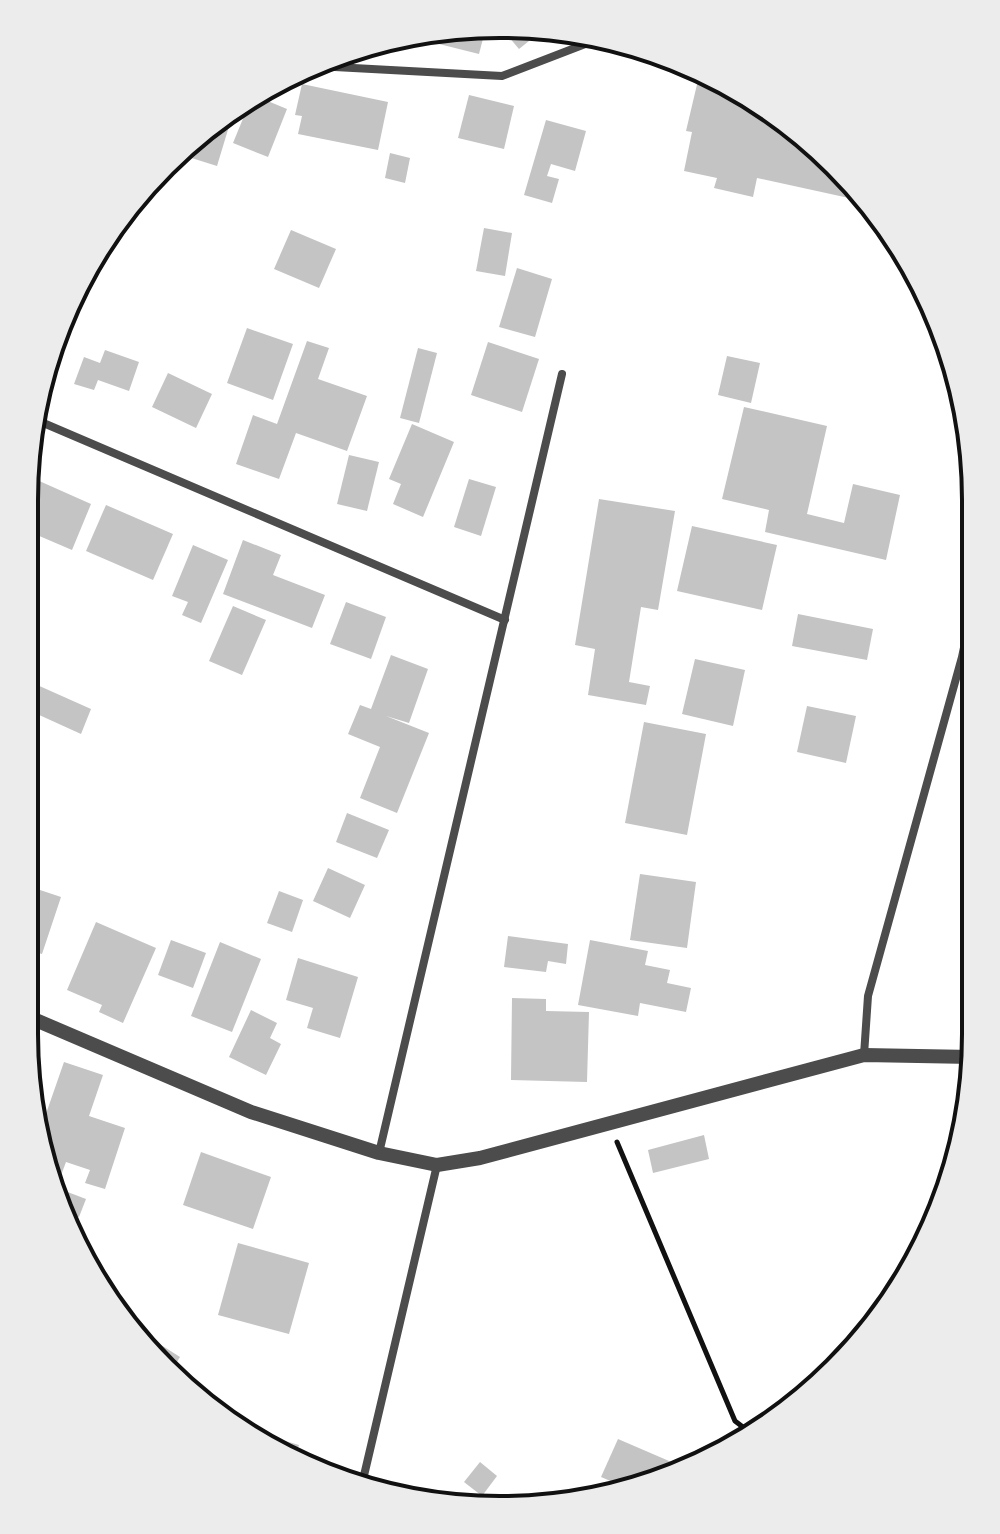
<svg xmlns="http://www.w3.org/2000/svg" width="1000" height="1534" font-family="Lato,sans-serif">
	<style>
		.building { fill: #c4c4c4 }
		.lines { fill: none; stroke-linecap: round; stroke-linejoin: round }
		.path { stroke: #111; stroke-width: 5 }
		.minor { stroke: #4c4c4c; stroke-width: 8 }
		.tertiary { stroke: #4c4c4c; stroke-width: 14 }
		.rim { fill: none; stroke: #111; stroke-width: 4 }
	</style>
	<rect width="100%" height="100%" fill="#fff"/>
	<g class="building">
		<polygon points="469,25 486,27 479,54 419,39"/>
		<polygon points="513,31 530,33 534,37 519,49 508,36"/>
		<polygon points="699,76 814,142 858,200 757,178 753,197 714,188 717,178 684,171 692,132 686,131"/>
		<polygon points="302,84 388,102 378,150 298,134 302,116 295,115"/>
		<polygon points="469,95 514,106 504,149 458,138"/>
		<polygon points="258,97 287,109 268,157 233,143 249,104"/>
		<polygon points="546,120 586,131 575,171 551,164 547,176 559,179 552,203 524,195"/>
		<polygon points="226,122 230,123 217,166 182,155"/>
		<polygon points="390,153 410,158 405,183 385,178"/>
		<polygon points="484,228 512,233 505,276 476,271"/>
		<polygon points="291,230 336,249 319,288 274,269"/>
		<polygon points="517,268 552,279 535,337 499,327"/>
		<polygon points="70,298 78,302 58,345 56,345"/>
		<polygon points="247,328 293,344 273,400 227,383"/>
		<polygon points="307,341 329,348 318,379 367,396 347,451 296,433 279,479 236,464 253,415 277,424"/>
		<polygon points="488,342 539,359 522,412 471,395"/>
		<polygon points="418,348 437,353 419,423 400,418"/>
		<polygon points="105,350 139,362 129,391 98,380 94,390 74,384 84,357 100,363"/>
		<polygon points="727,356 760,363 751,403 718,395"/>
		<polygon points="168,373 212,394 196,428 152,407"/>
		<polygon points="744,407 827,426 807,514 844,523 853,484 900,495 886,560 765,532 769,510 722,499"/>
		<polygon points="412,424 454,442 423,517 393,504 401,484 389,479"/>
		<polygon points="349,455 379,462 367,511 337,504"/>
		<polygon points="28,476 91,504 72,550 37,535 27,558"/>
		<polygon points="469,479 496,487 481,536 454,527"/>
		<polygon points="599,499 675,511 658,610 641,607 629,682 650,686 646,705 588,695 595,649 575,645"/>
		<polygon points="106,505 173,534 153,580 86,551"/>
		<polygon points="692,526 777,545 762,610 677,591"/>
		<polygon points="243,540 281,555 273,575 325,595 312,628 223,594"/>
		<polygon points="193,545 228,560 201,623 182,615 188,602 172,596"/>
		<polygon points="346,602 386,617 371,659 330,644"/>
		<polygon points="233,606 266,620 242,675 209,661"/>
		<polygon points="798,614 873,629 867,660 792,646"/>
		<polygon points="391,655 428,669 409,723 386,716 429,733 397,813 360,798 380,747 348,734 360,705 371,709"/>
		<polygon points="695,659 745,670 733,726 682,714"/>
		<polygon points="26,680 91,709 81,734 26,709"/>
		<polygon points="807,706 856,716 846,763 797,752"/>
		<polygon points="644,722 706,734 687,835 625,823"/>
		<polygon points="26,731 37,736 26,763"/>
		<polygon points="347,813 389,830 377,858 336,842"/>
		<polygon points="328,868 365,885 350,918 313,901"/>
		<polygon points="640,874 696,882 687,948 630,940"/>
		<polygon points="25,885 61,897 42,954 25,949"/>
		<polygon points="279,891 303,900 292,932 267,923"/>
		<polygon points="96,922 156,948 123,1023 99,1012 102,1005 67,990"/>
		<polygon points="508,936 568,944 566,964 548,961 546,972 504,967"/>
		<polygon points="171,940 206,953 193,988 158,975"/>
		<polygon points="590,940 648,951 645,965 670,970 667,983 691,988 686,1012 640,1003 638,1016 578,1005"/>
		<polygon points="220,942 261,959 232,1032 191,1016"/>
		<polygon points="298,958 358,977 340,1038 307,1028 313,1008 286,1000"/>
		<polygon points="512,998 546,999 546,1011 589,1012 587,1082 511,1080"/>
		<polygon points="251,1010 277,1023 270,1038 281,1044 266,1075 229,1057"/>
		<polygon points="64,1062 103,1075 89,1116 125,1128 105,1189 85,1183 90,1170 66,1162 60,1178 47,1173 40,1131"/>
		<polygon points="704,1135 709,1159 653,1173 648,1150"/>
		<polygon points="201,1152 271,1177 253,1229 183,1205"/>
		<polygon points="49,1185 86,1199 79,1217 61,1210"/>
		<polygon points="238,1243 309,1263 289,1334 218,1315"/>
		<polygon points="158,1343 180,1357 172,1370 153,1351"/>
		<polygon points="240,1428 299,1445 294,1460 240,1429"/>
		<polygon points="618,1439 683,1467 627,1488 601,1477"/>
		<polygon points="480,1462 497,1476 482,1496 464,1482"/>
	</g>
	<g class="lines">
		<polyline class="path" points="617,1142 735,1421 752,1434"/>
		<g class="minor">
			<polyline points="316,66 502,76 593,41"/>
			<polyline points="34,419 505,620"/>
			<polyline points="864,1055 868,996 962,657 974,600"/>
			<polyline points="379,1153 562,374"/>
			<polyline points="362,1484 437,1165"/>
		</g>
		<polyline class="tertiary" points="24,1015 251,1112 379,1153 437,1165 480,1158 864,1055 972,1057"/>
	</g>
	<path d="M0 0H1000V1534H0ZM500 38H500A462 462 0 0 1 962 500V1034A462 462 0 0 1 500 1496H500A462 462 0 0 1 38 1034V500A462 462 0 0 1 500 38Z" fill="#ececec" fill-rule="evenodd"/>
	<path class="rim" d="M500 38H500A462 462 0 0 1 962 500V1034A462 462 0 0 1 500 1496H500A462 462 0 0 1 38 1034V500A462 462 0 0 1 500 38Z"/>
</svg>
